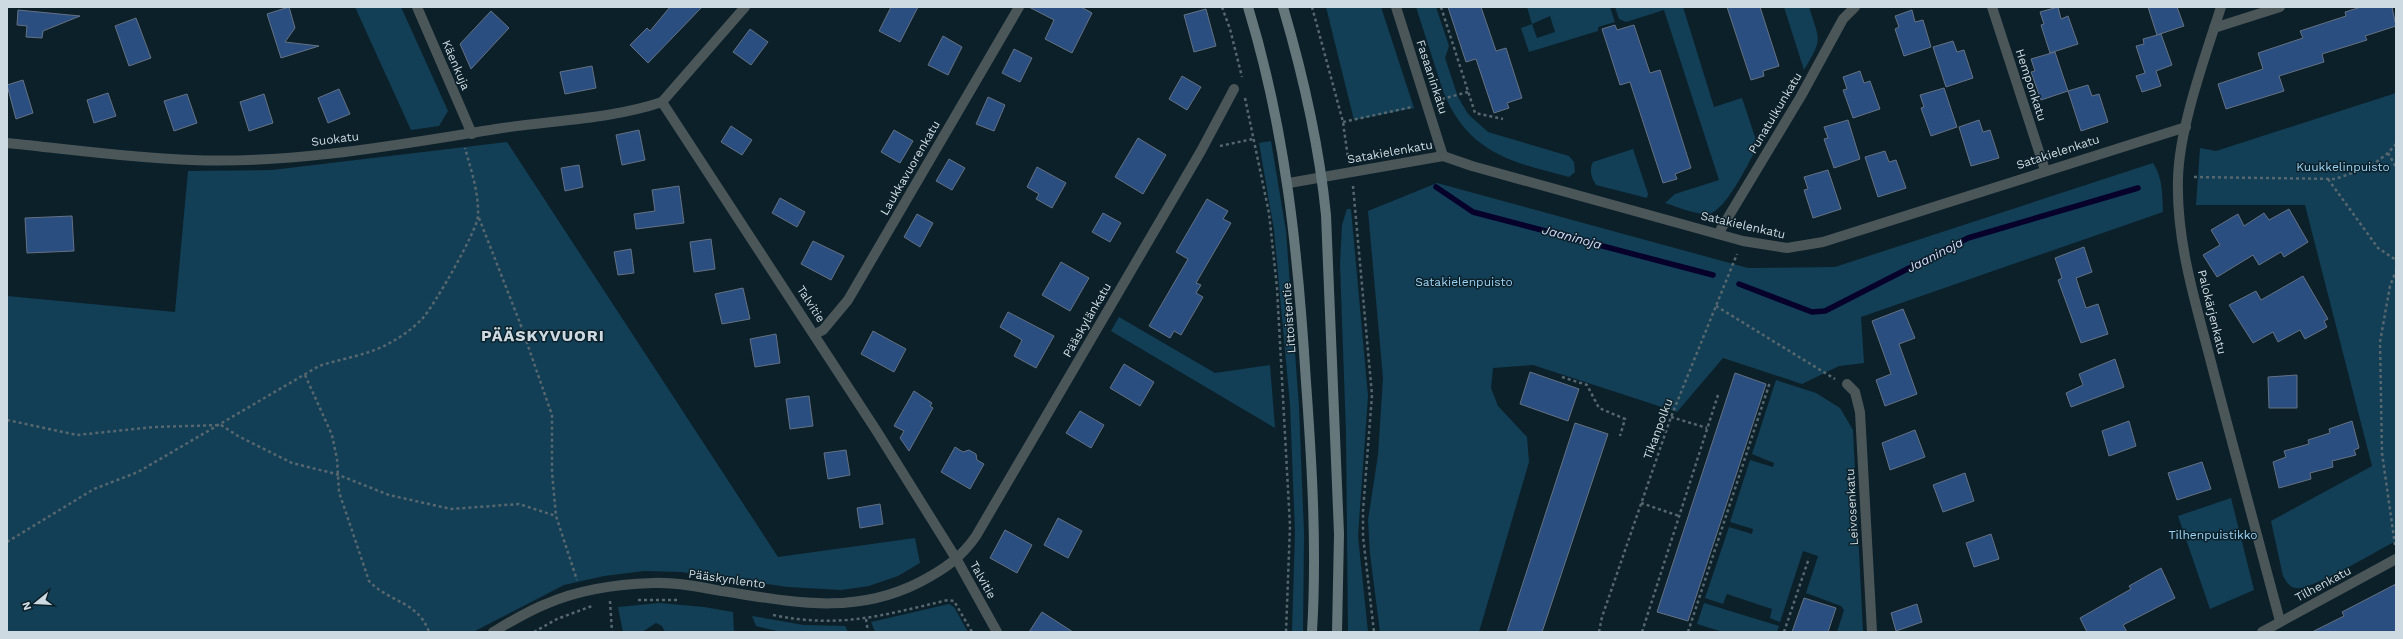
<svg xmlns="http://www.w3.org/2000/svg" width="2403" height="639" font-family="'Work Sans',sans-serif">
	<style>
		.green { fill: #123f55; fill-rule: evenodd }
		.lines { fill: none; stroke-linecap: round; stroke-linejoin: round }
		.stream { stroke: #06002a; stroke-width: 5.5 }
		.building { fill: #2a4e7f; stroke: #647183 }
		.path { stroke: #56676f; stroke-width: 2.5; stroke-dasharray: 3 3; stroke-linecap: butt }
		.street { stroke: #4b5659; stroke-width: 10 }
		.secondary { stroke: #65777b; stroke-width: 10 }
		.labels { text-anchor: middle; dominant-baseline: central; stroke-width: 3; stroke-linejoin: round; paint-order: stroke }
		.street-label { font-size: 12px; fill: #cedae1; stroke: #0c202a }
		.park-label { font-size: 12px; fill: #9ad2f3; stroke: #0c202a }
		.water-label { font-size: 13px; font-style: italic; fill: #d5dafd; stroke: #0c202a }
		.district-label { font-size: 16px; font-weight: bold; letter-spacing: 1px; fill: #cedae1; stroke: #0c202a }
	</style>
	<rect width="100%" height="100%" fill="#0c202a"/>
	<g class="green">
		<polygon points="355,7 401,7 448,111 439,126 411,130"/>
		<polygon points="1326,7 1381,7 1414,108 1354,120"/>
		<path d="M1416,7H1436L1449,46L1445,58L1458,97L1468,114L1488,132L1569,156L1574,162L1575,172L1569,177C1511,162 1468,153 1443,91Z"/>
		<path d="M1527,7H1610L1615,22L1598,27V31L1529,52L1521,28L1532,24ZM1550,16L1555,32L1537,38L1532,24Z"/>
		<path d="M1615,7H1683L1714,107L1742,98L1758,146C1749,161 1725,214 1707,214C1693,214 1678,207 1665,203L1675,194L1719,180L1664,10L1626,22L1619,19Z"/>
		<path d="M1784,7H1809C1820,42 1823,38 1804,70Z"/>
		<path d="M2396,93V541C2378,550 2311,591 2296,588C2289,587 2286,581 2283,576L2271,521L2372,466L2305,205H2196L2200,148L2216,151Z"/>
		<polygon points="1271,141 1286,231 1299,407 1304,533 1303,632 1292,632 1295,532 1290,405 1274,230 1259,143"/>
		<polygon points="507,142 778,557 915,538 920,563 898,576 869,586 841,590 788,587 681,572 644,571 604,576 564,585 473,632 7,632 7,296 175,312 188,171 272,170"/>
		<path d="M1633,149L1648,194L1647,198L1596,185C1591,177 1589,170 1593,162Z"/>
		<path d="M2153,163C2163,178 2162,194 2163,212L1861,317L1864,363L1839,366L1802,384L1723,358L1677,412L1533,365L1493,368L1491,388L1498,406L1527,437L1529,462L1479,632H1380L1370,554L1368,520L1378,455L1383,378L1368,211L1437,183L1748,268L1835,267Z"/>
		<polygon points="1347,209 1351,209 1368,396 1358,536 1368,632 1348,632 1346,433 1340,264 1342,225"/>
		<polygon points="1119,317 1215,373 1270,365 1275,428 1111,331"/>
		<polygon points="1776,380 1816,393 1840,408 1853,430 1863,632 1837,632 1844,610 1841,606 1806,593 1818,556 1803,551 1780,622 1770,618 1772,609 1727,594 1723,604 1705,598 1729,527 1752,534 1753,529 1730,522 1750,460 1773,467 1774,463 1752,454"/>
		<polygon points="2231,498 2254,590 2210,609 2178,516"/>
		<polygon points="660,603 704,607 733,612 734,632 665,632 662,626 656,623 642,632 623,632 618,607"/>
		<polygon points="1704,603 1779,626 1777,632 1723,632 1697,624"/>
		<polygon points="949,604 954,607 968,632 875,632 871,622"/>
		<polygon points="752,616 804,625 845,626 848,632 781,632 756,626"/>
	</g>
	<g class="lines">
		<g class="stream">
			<polyline points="1436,187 1473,212 1713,275"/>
			<polyline points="1739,284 1812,312 1825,311 1968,238 2138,188"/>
		</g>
	</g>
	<g class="building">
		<polygon points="289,7 295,28 285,42 319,46 281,58 267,14"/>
		<polygon points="670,7 702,7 648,63 630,45 647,28 650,31"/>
		<polygon points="891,7 918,7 900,42 879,31"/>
		<polygon points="1029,7 1081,7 1092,13 1072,53 1045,39 1054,20"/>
		<polygon points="1448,7 1481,7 1496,51 1506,48 1522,98 1507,103 1509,108 1494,113 1476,59 1466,62"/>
		<polygon points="1727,7 1760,7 1779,66 1763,71 1764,76 1751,80"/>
		<polygon points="2058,7 2061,19 2068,16 2078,44 2050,53 2041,25 2044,24 2040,12"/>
		<polygon points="2148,7 2177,7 2184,26 2157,35"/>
		<polygon points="2361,7 2392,7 2396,26 2365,36 2367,40 2322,54 2324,62 2279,76 2284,91 2226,109 2218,84 2263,69 2258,53 2303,38 2300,31 2346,16 2345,12"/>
		<polygon points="1206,9 1216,46 1194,52 1184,15"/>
		<polygon points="18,10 80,16 43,31 42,38 26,37 27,26 17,25"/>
		<polygon points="1912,10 1915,22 1923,20 1931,47 1904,56 1895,29 1899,27 1895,16"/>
		<polygon points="491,11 509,28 471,69 460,44"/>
		<polygon points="136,18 151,58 129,66 115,26"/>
		<polygon points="1615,25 1617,30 1634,25 1650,73 1660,70 1691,168 1675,174 1677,179 1663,183 1630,82 1620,85 1602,29"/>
		<polygon points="750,29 768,42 751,65 733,52"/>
		<polygon points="2161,34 2172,65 2156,71 2161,86 2142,92 2136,76 2145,73 2136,46 2144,44 2143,39"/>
		<polygon points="943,36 962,47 948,75 928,65"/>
		<polygon points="1953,41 1957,52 1964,50 1973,78 1946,87 1933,47"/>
		<polygon points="1014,49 1032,58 1020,82 1002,73"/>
		<polygon points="2055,52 2068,91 2041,100 2031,72 2035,71 2031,59"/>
		<polygon points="592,66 596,88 565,94 560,72"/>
		<polygon points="1860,71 1864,83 1870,81 1880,109 1853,118 1843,90 1847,89 1843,77"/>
		<polygon points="1182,76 1201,87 1187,110 1169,99"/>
		<polygon points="23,80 33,113 16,119 7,85"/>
		<polygon points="2088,85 2092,96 2099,94 2108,122 2081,131 2068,91"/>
		<polygon points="1944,88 1957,127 1931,136 1921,108 1924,107 1920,95"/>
		<polygon points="339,89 350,114 328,123 318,98"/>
		<polygon points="108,93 116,116 94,123 87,100"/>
		<polygon points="187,94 197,123 174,131 164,101"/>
		<polygon points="264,94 273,123 249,131 240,102"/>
		<polygon points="988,97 1005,105 994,131 976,124"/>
		<polygon points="1848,120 1860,159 1834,168 1824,139 1828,138 1824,127"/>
		<polygon points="1979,120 1983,132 1990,130 1999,158 1971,166 1959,127"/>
		<polygon points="731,126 752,140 742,155 721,142"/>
		<polygon points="639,130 645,160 622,165 616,135"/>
		<polygon points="894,130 913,141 900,163 881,152"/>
		<polygon points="1138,138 1166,155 1143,194 1115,177"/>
		<polygon points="1885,151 1889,162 1896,160 1906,188 1878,197 1865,157"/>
		<polygon points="949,159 965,168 952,190 936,181"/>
		<polygon points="579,165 583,187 565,191 561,168"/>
		<polygon points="1037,167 1066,183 1052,208 1036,199 1039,194 1027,187"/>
		<polygon points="1828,170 1841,209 1813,218 1804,190 1808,189 1804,177"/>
		<polygon points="679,186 684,223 636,229 634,214 655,211 652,190"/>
		<polygon points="780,198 805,212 797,227 772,213"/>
		<polygon points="1207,199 1228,211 1223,219 1231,223 1196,283 1201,285 1196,293 1203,297 1181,335 1174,331 1170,338 1149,326 1188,259 1176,252"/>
		<polygon points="2289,209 2308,242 2284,257 2281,252 2259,265 2253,255 2217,277 2203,255 2220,245 2211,230 2238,214 2244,226 2264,213 2269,220"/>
		<polygon points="1103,213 1121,223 1110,242 1092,232"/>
		<polygon points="917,214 933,223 920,247 904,237"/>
		<polygon points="72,216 74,251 27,253 25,218"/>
		<polygon points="711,239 715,269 694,272 690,242"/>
		<polygon points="813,241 844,256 831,280 801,264"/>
		<polygon points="2084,247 2092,272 2076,278 2086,308 2098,304 2108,334 2081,343 2058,280 2062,278 2055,258"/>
		<polygon points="631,249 634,273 618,275 614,252"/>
		<polygon points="1061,262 1089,278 1070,311 1042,295"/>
		<polygon points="2303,276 2328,319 2324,321 2327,327 2305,339 2300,330 2278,342 2273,332 2253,343 2229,305 2256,291 2261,300"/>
		<polygon points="743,288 750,319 722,324 715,294"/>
		<polygon points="1903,309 1915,338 1899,344 1917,394 1885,406 1876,380 1891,374 1872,321"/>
		<polygon points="1008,312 1054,336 1036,368 1014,356 1022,340 1000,327"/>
		<polygon points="873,331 906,349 894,372 861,354"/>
		<polygon points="776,334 780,363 755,367 750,339"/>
		<polygon points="2115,359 2124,387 2071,407 2066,393 2083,385 2079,374"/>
		<polygon points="1124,364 1154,382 1140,406 1110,388"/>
		<polygon points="1530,372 1579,389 1568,421 1520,404"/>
		<polygon points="1735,373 1766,384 1688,621 1657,612"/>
		<polygon points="2297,375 2297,408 2269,408 2268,377"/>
		<polygon points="914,391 932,403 930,406 933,408 909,451 900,438 904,431 894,426"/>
		<polygon points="809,396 813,426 790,429 786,399"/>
		<polygon points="1080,411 1104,425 1091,448 1066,433"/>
		<polygon points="2129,421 2136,446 2109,456 2102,431"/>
		<polygon points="2352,421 2359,448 2354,450 2356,455 2332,461 2333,467 2310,473 2311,479 2279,488 2273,462 2286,457 2284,451 2309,444 2308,440 2330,433 2329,429"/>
		<polygon points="1575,423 1608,434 1542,632 1507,632"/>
		<polygon points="1915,430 1925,457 1890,470 1882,443"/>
		<polygon points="955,447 963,452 969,450 976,454 977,460 984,464 970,489 941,472"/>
		<polygon points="846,450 850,475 828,479 824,453"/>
		<polygon points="2202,462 2211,489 2177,500 2168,473"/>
		<polygon points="1965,473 1974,501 1943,512 1933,485"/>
		<polygon points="880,504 883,524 860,528 857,508"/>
		<polygon points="1058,518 1082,531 1068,558 1044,545"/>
		<polygon points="1005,530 1032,545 1017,573 990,558"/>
		<polygon points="1991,534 1999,559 1974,567 1966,543"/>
		<polygon points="2161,568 2175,598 2123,625 2127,632 2087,632 2080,618 2131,589 2129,586"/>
		<polygon points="2396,584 2396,632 2312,632 2344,616 2342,612"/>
		<polygon points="1804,598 1836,608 1828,632 1792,632"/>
		<polygon points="1917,604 1922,622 1896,631 1891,613"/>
		<polygon points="1042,612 1073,632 1029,632"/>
	</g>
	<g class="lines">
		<g class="path">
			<polyline points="1222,7 1230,29 1242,77"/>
			<polyline points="1312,7 1343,122 1348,158"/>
			<polyline points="1441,7 1475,113 1503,119"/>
			<polyline points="1245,98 1269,213 1277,288 1290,526 1286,632"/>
			<polyline points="1442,99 1468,92"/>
			<polyline points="1343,122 1412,107"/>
			<polyline points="1220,146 1253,139"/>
			<polyline points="2388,153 2396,167"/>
			<polyline points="2194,177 2335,179 2370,167 2388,153 2396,144"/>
			<polyline points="2328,179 2378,248 2396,260"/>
			<polyline points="1353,186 1372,395 1363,511 1363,536 1374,632"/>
			<polyline points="479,218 520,323 552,415 552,472 556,516 577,580"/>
			<polyline points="1716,306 1835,379"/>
			<path d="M305,375L332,435L337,459L339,492L369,581C390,603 418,601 429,632"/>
			<polyline points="1562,377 1587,385 1599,408 1625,419 1620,436"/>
			<polyline points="1671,417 1707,428"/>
			<polyline points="7,420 77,435 154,427 221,425 238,436 292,463 336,474 389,495 451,509 519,504 556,516"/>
			<polyline points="1641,503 1679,516"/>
			<path d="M7,542L94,489L138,472L319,366C343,358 371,355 393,341C403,336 414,327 422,319C434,306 477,231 478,216C479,193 471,170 465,148"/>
			<polyline points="2395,545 2382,453 2380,342 2390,286 2396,271"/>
			<polyline points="638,600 677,600"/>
			<polyline points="610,601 612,632"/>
			<path d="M773,615C840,629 884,615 948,600L954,601L972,632"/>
			<polyline points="866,619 868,632"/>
			<polyline points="534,632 557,619 592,606"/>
			<polyline points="1599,632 1602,617 1671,417 1737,254"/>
			<polyline points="1642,632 1718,395"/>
			<polyline points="1688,632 1770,382"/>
			<polyline points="1784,632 1809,558"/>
		</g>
		<g class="street">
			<polyline points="417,7 472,134"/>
			<polyline points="1396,7 1443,156"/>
			<polyline points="1992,7 2045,170"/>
			<path d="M2221,7C2205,57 2179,128 2178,179C2176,244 2197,307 2213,370C2235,454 2258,538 2280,621"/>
			<polyline points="2214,28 2280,7"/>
			<polyline points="662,102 876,430 957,560 997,632"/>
			<polyline points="662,102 745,7"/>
			<path d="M7,143C68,149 131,158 192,160C294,164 396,145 496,129C551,120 608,120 662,102"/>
			<polyline points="1289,183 1443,156 1472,166 1743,241 1787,248 1823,242 2186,127"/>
			<polyline points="1718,234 1801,96 1843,19 1855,7"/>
			<polyline points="815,334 823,330 848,300 1019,7"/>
			<polyline points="1847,384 1855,392 1860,412 1872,632"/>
			<path d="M493,632C510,622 528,611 546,604C578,590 619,584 653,583C674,582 696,586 716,590C788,601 852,617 920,582C943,570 961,558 976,536L1201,151L1234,89"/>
			<polyline points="2262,632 2396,559"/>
		</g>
		<g class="secondary">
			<path d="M1248,7C1286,131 1298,253 1306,382C1312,465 1317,549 1312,632"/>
			<path d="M1283,7C1303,75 1319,144 1326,215L1339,534L1337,632"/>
		</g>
	</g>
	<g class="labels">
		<g class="street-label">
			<text transform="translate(456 65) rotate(67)">Käenkuja</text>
			<text transform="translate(1432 77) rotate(72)">Fasaaninkatu</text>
			<text transform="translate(2031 85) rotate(72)">Hemponkatu</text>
			<text transform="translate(1775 113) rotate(-59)">Punatulkunkatu</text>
			<text transform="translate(335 139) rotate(-7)">Suokatu</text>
			<text transform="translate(1390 152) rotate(-10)">Satakielenkatu</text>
			<text transform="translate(2058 152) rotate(-18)">Satakielenkatu</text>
			<text transform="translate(910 168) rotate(-60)">Laukkavuorenkatu</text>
			<text transform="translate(1743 225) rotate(13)">Satakielenkatu</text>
			<text transform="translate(811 304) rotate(57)">Talvitie</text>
			<text transform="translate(2212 312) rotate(76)">Palokärjenkatu</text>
			<text transform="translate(1289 318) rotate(-94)">Littoistentie</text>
			<text transform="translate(1087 320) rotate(-60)">Pääskylänkatu</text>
			<text transform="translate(1658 429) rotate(-70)">Tikanpolku</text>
			<text transform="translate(1852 507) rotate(-93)">Leivosenkatu</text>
			<text transform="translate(727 579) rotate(8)">Pääskynlento</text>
			<text transform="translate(983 580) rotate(61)">Talvitie</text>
			<text transform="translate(2323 584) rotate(-28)">Tilhenkatu</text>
		</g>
		<g class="park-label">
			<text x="2343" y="167">Kuukkelinpuisto</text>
			<text x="1464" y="282">Satakielenpuisto</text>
			<text x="2213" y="535">Tilhenpuistikko</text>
		</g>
		<g class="water-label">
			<text transform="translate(1572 237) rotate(15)">Jaaninoja</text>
			<text transform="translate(1935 255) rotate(-27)">Jaaninoja</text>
		</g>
		<g class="district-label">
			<text x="543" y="335">PÄÄSKYVUORI</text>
		</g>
	</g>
	<rect width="2403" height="639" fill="none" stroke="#cedae1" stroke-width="16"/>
	<g transform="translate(36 603) rotate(252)" stroke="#0c202a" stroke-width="3" paint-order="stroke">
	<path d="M0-3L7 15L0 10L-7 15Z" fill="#cedae1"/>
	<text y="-6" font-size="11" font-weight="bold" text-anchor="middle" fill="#cedae1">N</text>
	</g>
</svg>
